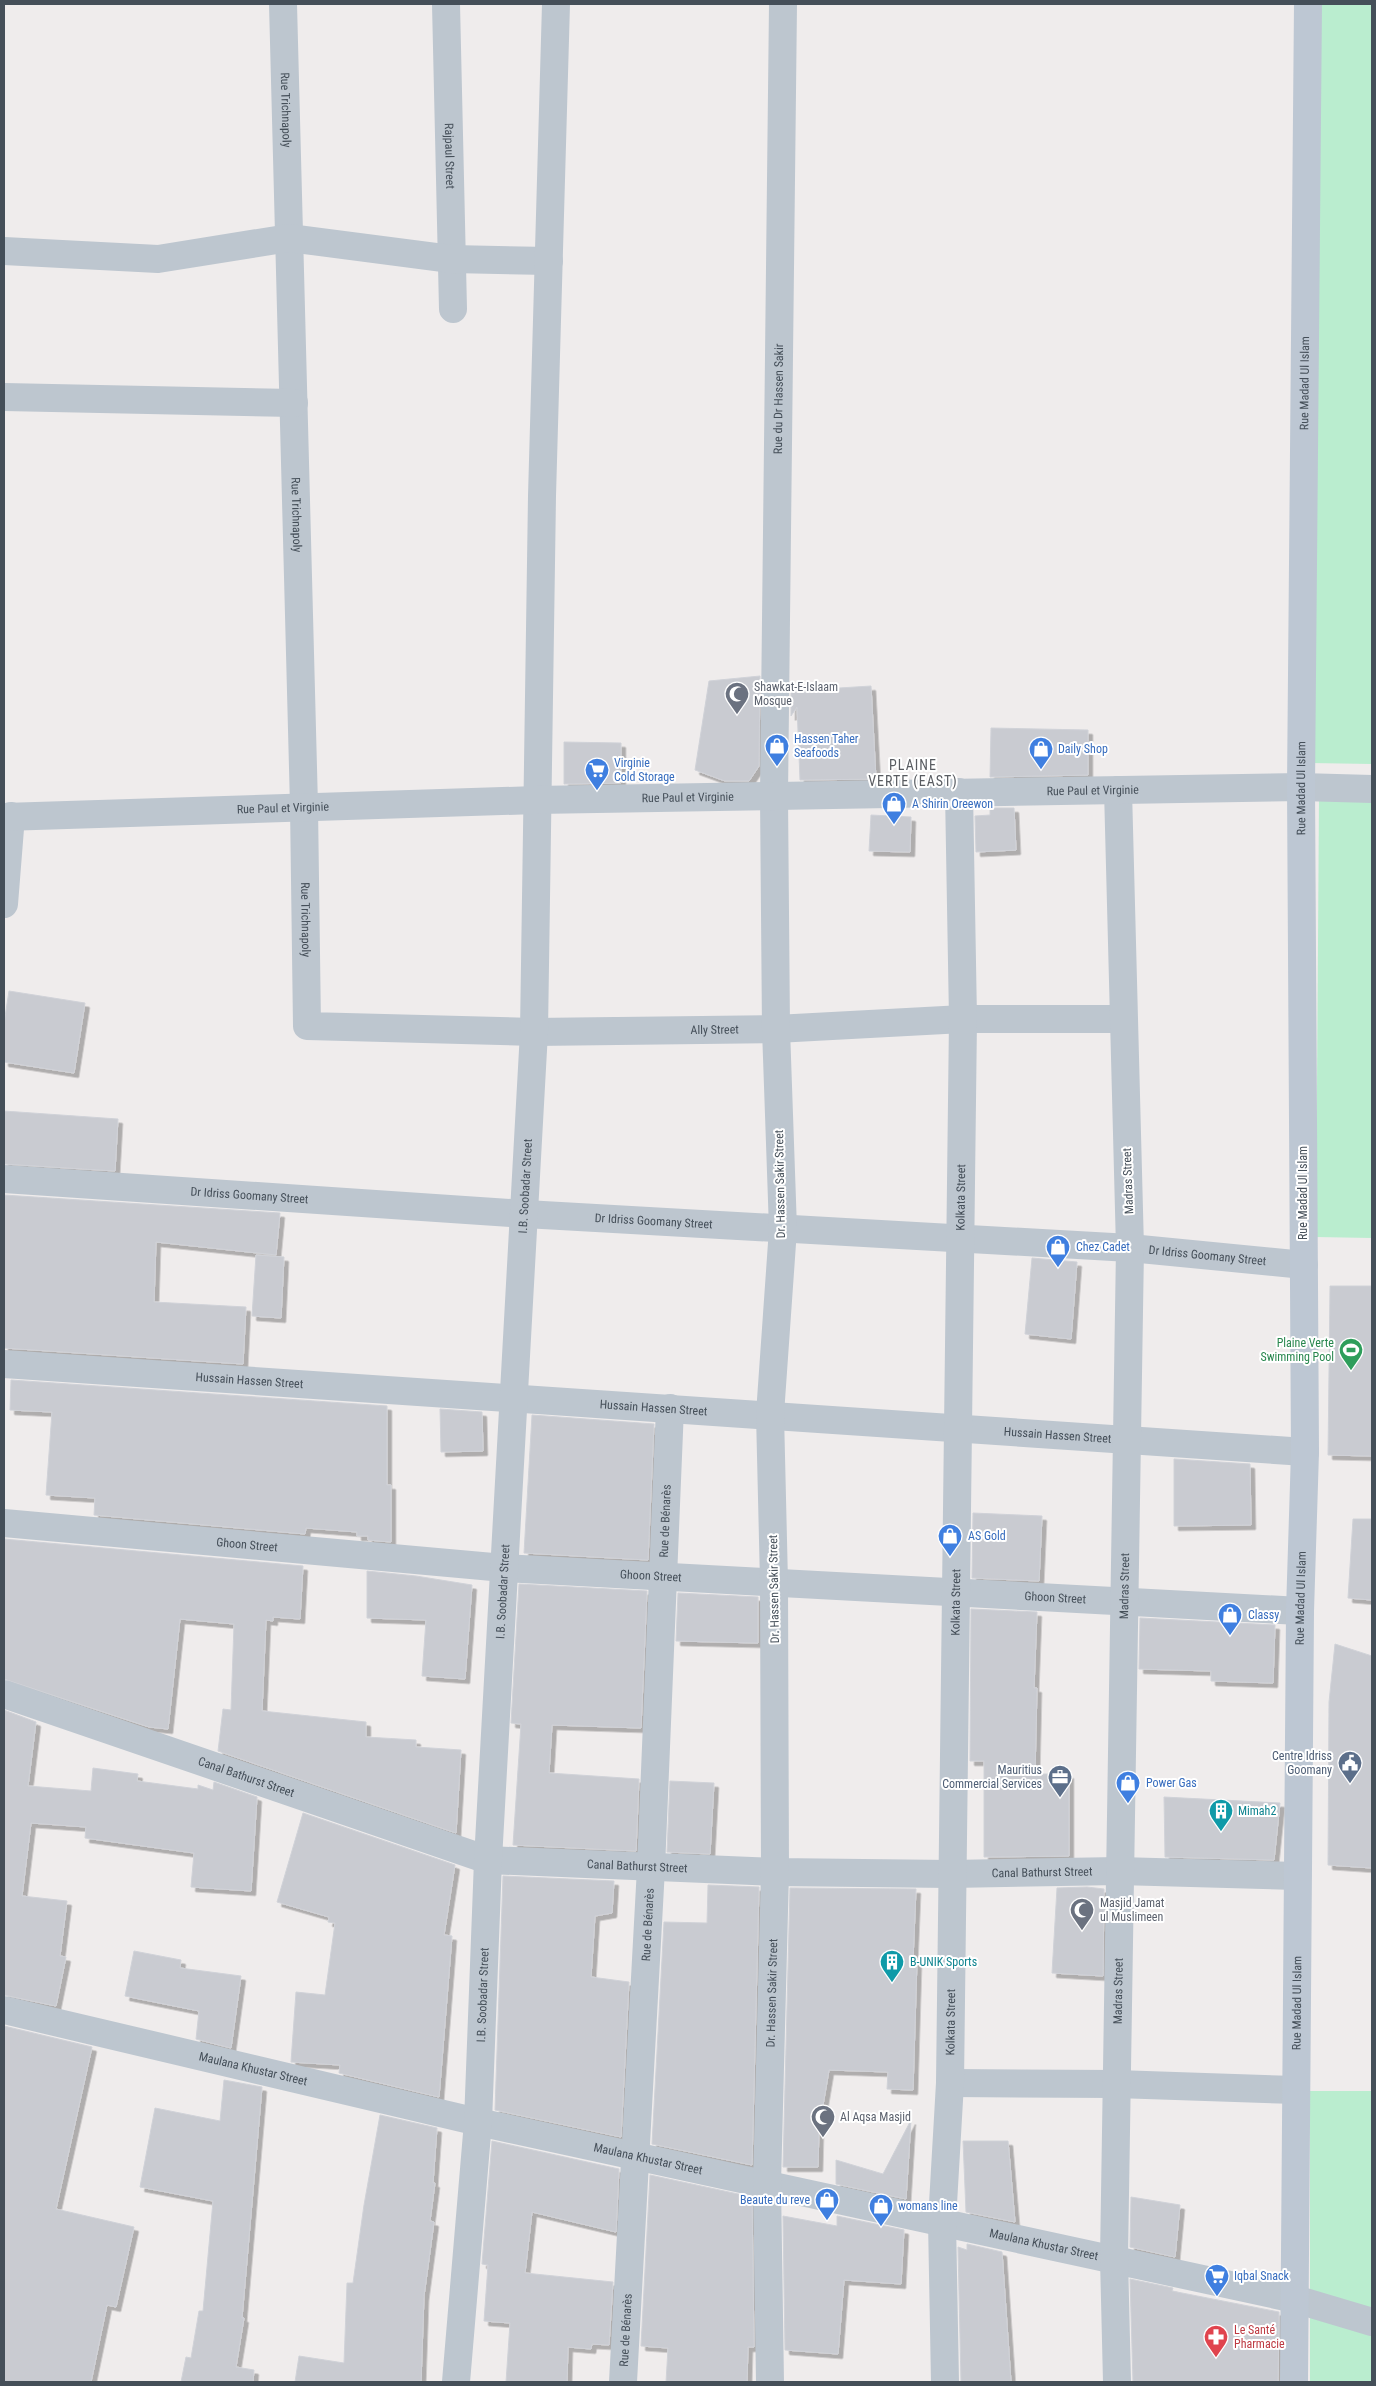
<svg xmlns="http://www.w3.org/2000/svg" width="1376" height="2386" font-family="'Roboto Condensed',sans-serif">
	<style>
		.green { fill: #baedcf }
		.building { fill: #c9cbd1; stroke: #d0d2d8; filter: url(#shadow) }
		.lines { fill: none; stroke-linecap: round; stroke-linejoin: round }
		.minor { stroke: #bdc6cf; stroke-width: 28 }
		.tertiary { stroke: #bdc6cf; stroke-width: 28 }
		.secondary { stroke: #bdc7d3; stroke-width: 28 }
		.labels { text-anchor: middle; dominant-baseline: central; stroke-width: 4; stroke-linejoin: round; paint-order: stroke }
		.street-label { font-size: 12px; fill: #454f59; stroke: #fff }
		.worship-label { font-size: 12px; fill: #5b616d; stroke: #fff; text-anchor: start }
		.shop-label { font-size: 12px; fill: #366cbe; stroke: #fff; text-anchor: start }
		.leisure-label { font-size: 12px; fill: #27864d; stroke: #fff; text-anchor: end }
		.service-label { font-size: 12px; fill: #4e5e75; stroke: #fff; text-anchor: end }
		.culture-label { font-size: 12px; fill: #0d838f; stroke: #fff; text-anchor: start }
		.health-label { font-size: 12px; fill: #be3a42; stroke: #fff; text-anchor: start }
		.neighbourhood-label { font-size: 14px; letter-spacing: 1px; fill: #595c61; stroke: #fff }
	</style>
	<defs>
		<filter id="shadow"><feDropShadow dx="4.5" dy="4.5" stdDeviation="0" flood-color="#0004"/></filter>
	</defs>
	<rect width="100%" height="100%" fill="#efecec"/>
	<g class="green">
		<polygon points="1319,4 1372,4 1372,764 1310,763"/>
		<polygon points="1319,795 1372,795 1372,1238 1316,1237"/>
		<rect x="1310" y="2091" width="62" height="291"/>
	</g>
	<g class="building">
		<polygon points="760,676 759,766 749,781 725,781 695,770 709,681"/>
		<polygon points="871,686 876,779 800,780 797,707 791,716 791,691"/>
		<polygon points="991,728 1088,730 1088,775 990,777"/>
		<polygon points="564,742 621,743 621,783 564,784"/>
		<polygon points="990,808 1014,808 1016,850 976,852 975,816 990,815"/>
		<polygon points="871,815 911,817 910,852 869,851"/>
		<polygon points="9,991 85,1003 74,1073 4,1062 4,1023"/>
		<polygon points="4,1111 118,1119 115,1171 4,1164"/>
		<polygon points="4,1195 280,1213 276,1255 156,1242 154,1302 246,1307 243,1364 4,1348"/>
		<polygon points="256,1255 284,1257 281,1318 252,1316"/>
		<polygon points="1032,1258 1077,1262 1071,1339 1025,1334"/>
		<polygon points="1330,1286 1372,1286 1372,1456 1328,1455"/>
		<polygon points="11,1380 387,1406 387,1485 391,1485 391,1542 368,1540 368,1536 357,1536 357,1532 306,1528 305,1534 94,1515 95,1498 46,1495 52,1412 10,1410"/>
		<polygon points="440,1409 482,1412 483,1451 441,1452"/>
		<polygon points="532,1415 654,1424 648,1560 524,1553"/>
		<polygon points="1174,1459 1250,1464 1251,1525 1174,1526"/>
		<polygon points="973,1513 1042,1516 1039,1581 972,1578"/>
		<polygon points="1353,1519 1372,1519 1372,1600 1348,1598"/>
		<polygon points="4,1539 303,1566 300,1619 273,1617 273,1621 266,1620 262,1711 366,1722 366,1737 416,1740 416,1747 461,1750 456,1833 218,1751 223,1709 231,1710 234,1624 180,1619 168,1729 149,1727 4,1679"/>
		<polygon points="367,1571 416,1576 472,1585 465,1679 422,1676 426,1620 367,1618"/>
		<polygon points="519,1584 647,1591 641,1728 552,1725 549,1773 639,1779 636,1851 513,1845 521,1724 511,1723"/>
		<polygon points="678,1593 758,1597 758,1643 676,1641"/>
		<polygon points="971,1609 1037,1612 1034,1688 1037,1688 1035,1774 1069,1774 1069,1856 984,1857 984,1761 970,1761"/>
		<polygon points="1140,1618 1275,1625 1273,1683 1211,1681 1211,1671 1139,1669"/>
		<polygon points="1335,1644 1372,1656 1372,1868 1328,1865 1329,1702"/>
		<polygon points="4,1710 36,1722 28,1786 91,1791 93,1768 138,1774 137,1781 198,1789 198,1785 213,1790 214,1782 257,1797 251,1891 191,1887 194,1853 85,1838 86,1827 31,1823 22,1896 67,1901 60,1956 66,1957 56,2006 4,1995"/>
		<polygon points="670,1781 714,1783 710,1854 667,1852"/>
		<polygon points="1164,1797 1280,1803 1274,1860 1165,1857"/>
		<polygon points="303,1813 455,1865 444,1935 452,1936 439,2097 339,2073 340,2065 291,2062 296,1992 325,1995 335,1923 328,1922 329,1917 277,1902"/>
		<polygon points="503,1876 614,1881 612,1913 595,1916 591,1977 629,1982 621,2137 495,2110"/>
		<polygon points="708,1885 759,1887 752,2165 652,2144 664,1922 707,1923"/>
		<polygon points="1087,1887 1104,1889 1103,1976 1052,1973 1057,1888"/>
		<polygon points="790,1888 916,1889 913,1960 917,1960 913,2090 887,2089 888,2072 829,2070 819,2129 818,2167 783,2167"/>
		<polygon points="134,1951 181,1960 180,1968 241,1976 231,2048 196,2039 199,2011 125,1996"/>
		<polygon points="4,2026 92,2047 56,2209 134,2227 116,2307 107,2305 91,2382 4,2382"/>
		<polygon points="224,2080 262,2087 242,2318 244,2318 236,2367 254,2370 253,2382 181,2382 186,2357 191,2358 199,2311 203,2311 213,2201 140,2187 155,2108 220,2121"/>
		<polygon points="380,2115 437,2128 433,2183 435,2183 430,2221 434,2222 424,2296 421,2382 295,2382 299,2356 344,2363 347,2283 353,2283 364,2205"/>
		<polygon points="911,2120 906,2199 836,2184 836,2160 883,2174"/>
		<polygon points="492,2141 619,2169 616,2232 532,2212 525,2273 613,2282 609,2345 592,2344 591,2349 568,2347 567,2382 506,2382 510,2323 484,2321 488,2265 482,2264"/>
		<polygon points="963,2141 1008,2141 1015,2222 966,2212"/>
		<polygon points="650,2175 752,2197 754,2347 748,2347 747,2382 666,2382 668,2348 641,2346"/>
		<polygon points="1131,2197 1180,2205 1175,2257 1130,2247"/>
		<polygon points="783,2216 837,2226 837,2216 904,2230 901,2284 844,2280 838,2354 785,2350"/>
		<polygon points="967,2244 1002,2252 1011,2382 961,2382 958,2247 967,2250"/>
		<polygon points="1130,2279 1173,2288 1172,2291 1279,2312 1278,2382 1133,2382"/>
	</g>
	<g class="lines">
		<g class="minor">
			<path id="s1" d="M283,4L304,806L307,1026L534,1032L776,1029L963,1019H1123"/>
			<path id="s2" d="M446,4L453,309"/>
			<polyline points="4,251 158,259 289,238 451,259 549,261"/>
			<polyline points="4,397 294,403"/>
			<polyline points="4,904 11,816"/>
			<path id="s3" d="M4,1179L525,1214L1130,1248L1304,1265"/>
			<path id="s4" d="M4,1364L1305,1452"/>
			<path id="s5" d="M4,1523L504,1568L1300,1611"/>
			<path id="s6" d="M4,1694L488,1860L775,1872L951,1874L1119,1871L1297,1876"/>
			<path id="s7" d="M4,2010L478,2122L1295,2299L1372,2322"/>
			<polyline points="950,2083 1116,2084 1296,2090"/>
			<path id="s8" d="M456,2382L478,2122L488,1860L534,1032L542,496L556,4"/>
			<path id="s9" d="M623,2382L651,1868L670,1408"/>
			<path id="s10" d="M770,2382L767,2184L775,1872L774,1582L770,1414L783,1229L776,1029L774,796L783,4"/>
			<path id="s11" d="M945,2382L942,2221L950,2083L963,1019L959,792"/>
			<path id="s12" d="M1117,2382L1114,2258L1130,1248L1118,790"/>
		</g>
		<path class="tertiary" id="s13" d="M4,817L536,800L1301,787L1372,789"/>
		<path class="secondary" id="s14" d="M1294,2382L1300,1611L1305,1452L1301,787L1308,4"/>
	</g>
	<defs>
		<symbol id="mosque-pin" viewBox="-11 -11 22 30"><path d="M0 17L-7.5 6A9.5 9.5 0 1 1 7.5 6Z" fill="#6b7280" stroke="#fff"/><path d="M3.5-4.9A6 6 0 1 0 3.5 4.9A5 5 0 1 1 3.5-4.9Z" fill="#fff"/></symbol>
		<symbol id="shop-pin" viewBox="-11 -11 22 30"><path d="M0 17L-7.5 6A9.5 9.5 0 1 1 7.5 6Z" fill="#3f7fe0" stroke="#fff"/><path d="M-5-2.5h2.3a2.7 3.5 0 0 1 5.4 0H5L5.5 6h-11ZM-1.5-2.5h3a1.5 2.3 0 0 0-3 0Z" fill="#fff"/></symbol>
		<symbol id="supermarket-pin" viewBox="-11 -11 22 30"><path d="M0 17L-7.5 6A9.5 9.5 0 1 1 7.5 6Z" fill="#3f7fe0" stroke="#fff"/><path d="M-6-5.5h2.5l.6 2H6L4.5 2H-2.5L-4.4-4H-6ZM-1.5 3.2a1.3 1.3 0 1 0 .1 0ZM3 3.2a1.3 1.3 0 1 0 .1 0Z" fill="#fff"/></symbol>
		<symbol id="stadium-pin" viewBox="-11 -11 22 30"><path d="M0 17L-7.5 6A9.5 9.5 0 1 1 7.5 6Z" fill="#2e9e5b" stroke="#fff"/><path d="M0-5a6.5 5 0 1 0 0 10a6.5 5 0 1 0 0-10ZM-3.5-1.8h7v3.6h-7Z" fill="#fff"/></symbol>
		<symbol id="civic-pin" viewBox="-11 -11 22 30"><path d="M0 17L-7.5 6A9.5 9.5 0 1 1 7.5 6Z" fill="#5c6f8a" stroke="#fff"/><path d="M-.6-6.5H3V-4.5H.6V-3L4-1V1h2V6H-6V1h2V-1L-.6-3ZM-1.2 2.5V6h2.4V2.5Z" fill="#fff"/></symbol>
		<symbol id="office-pin" viewBox="-11 -11 22 30"><path d="M0 17L-7.5 6A9.5 9.5 0 1 1 7.5 6Z" fill="#5c6f8a" stroke="#fff"/><path d="M-6-3h4V-5.5h4V-3h4V5H-6ZM-1-4.5V-3h2v-1.5ZM-6 0V1H6V0Z" fill="#fff"/></symbol>
		<symbol id="building-pin" viewBox="-11 -11 22 30"><path d="M0 17L-7.5 6A9.5 9.5 0 1 1 7.5 6Z" fill="#0f9aa8" stroke="#fff"/><path d="M-4-6H4V6H1V3H-1V6H-4ZM-2.5-4.3h1.7v1.8h-1.7ZM.8-4.3h1.7v1.8H.8ZM-2.5-1h1.7V.8h-1.7ZM.8-1h1.7V.8H.8Z" fill="#fff"/></symbol>
		<symbol id="pharmacy-pin" viewBox="-11 -11 22 30"><path d="M0 17L-7.5 6A9.5 9.5 0 1 1 7.5 6Z" fill="#e0444e" stroke="#fff"/><path d="M-2-6h4v4h4v4h-4v4h-4v-4h-4v-4h4Z" fill="#fff"/></symbol>
	</defs>
	<g fill-rule="evenodd">
		<use href="#mosque-pin" x="723" y="680" width="28" height="38"/>
		<use href="#shop-pin" x="763" y="732" width="28" height="38"/>
		<use href="#shop-pin" x="1027" y="735" width="28" height="38"/>
		<use href="#supermarket-pin" x="583" y="756" width="28" height="38"/>
		<use href="#shop-pin" x="880" y="790" width="28" height="38"/>
		<use href="#shop-pin" x="1044" y="1233" width="28" height="38"/>
		<use href="#stadium-pin" x="1337" y="1336" width="28" height="38"/>
		<use href="#shop-pin" x="936" y="1522" width="28" height="38"/>
		<use href="#shop-pin" x="1216" y="1601" width="28" height="38"/>
		<use href="#civic-pin" x="1336" y="1749" width="28" height="38"/>
		<use href="#office-pin" x="1046" y="1763" width="28" height="38"/>
		<use href="#shop-pin" x="1114" y="1769" width="28" height="38"/>
		<use href="#building-pin" x="1207" y="1797" width="28" height="38"/>
		<use href="#mosque-pin" x="1068" y="1896" width="28" height="38"/>
		<use href="#building-pin" x="878" y="1948" width="28" height="38"/>
		<use href="#mosque-pin" x="809" y="2103" width="28" height="38"/>
		<use href="#shop-pin" x="813" y="2186" width="28" height="38"/>
		<use href="#shop-pin" x="867" y="2192" width="28" height="38"/>
		<use href="#supermarket-pin" x="1203" y="2262" width="28" height="38"/>
		<use href="#pharmacy-pin" x="1202" y="2323" width="28" height="38"/>
	</g>
	<g class="labels">
		<g class="street-label">
			<text stroke="none"><textPath href="#s1" startOffset="106">Rue Trichnapoly</textPath></text>
			<text stroke="none"><textPath href="#s2" startOffset="152">Rajpaul Street</textPath></text>
			<text stroke="none"><textPath href="#s14" startOffset="1999">Rue Madad Ul Islam</textPath></text>
			<text stroke="none"><textPath href="#s10" startOffset="1984">Rue du Dr Hassen Sakir</textPath></text>
			<text stroke="none"><textPath href="#s1" startOffset="511">Rue Trichnapoly</textPath></text>
			<text stroke="none"><textPath href="#s14" startOffset="1594">Rue Madad Ul Islam</textPath></text>
			<text stroke="none"><textPath href="#s13" startOffset="1089">Rue Paul et Virginie</textPath></text>
			<text stroke="none"><textPath href="#s13" startOffset="684">Rue Paul et Virginie</textPath></text>
			<text stroke="none"><textPath href="#s13" startOffset="279">Rue Paul et Virginie</textPath></text>
			<text stroke="none"><textPath href="#s1" startOffset="916">Rue Trichnapoly</textPath></text>
			<text stroke="none"><textPath href="#s1" startOffset="1430">Ally Street</textPath></text>
			<text transform="translate(1128 1181) rotate(-92)">Madras Street</text>
			<text transform="translate(780 1184) rotate(-91)">Dr. Hassen Sakir Street</text>
			<text stroke="none"><textPath href="#s8" startOffset="1198">I.B. Soobadar Street</textPath></text>
			<text transform="translate(1303 1193) rotate(-90)">Rue Madad Ul Islam</text>
			<text stroke="none"><textPath href="#s3" startOffset="246">Dr Idriss Goomany Street</textPath></text>
			<text stroke="none"><textPath href="#s11" startOffset="1185">Kolkata Street</textPath></text>
			<text stroke="none"><textPath href="#s3" startOffset="651">Dr Idriss Goomany Street</textPath></text>
			<text stroke="none"><textPath href="#s3" startOffset="1206">Dr Idriss Goomany Street</textPath></text>
			<text stroke="none"><textPath href="#s4" startOffset="246">Hussain Hassen Street</textPath></text>
			<text stroke="none"><textPath href="#s4" startOffset="651">Hussain Hassen Street</textPath></text>
			<text stroke="none"><textPath href="#s4" startOffset="1056">Hussain Hassen Street</textPath></text>
			<text stroke="none"><textPath href="#s9" startOffset="862">Rue de Bénarès</textPath></text>
			<text stroke="none"><textPath href="#s5" startOffset="244">Ghoon Street</textPath></text>
			<text stroke="none"><textPath href="#s5" startOffset="649">Ghoon Street</textPath></text>
			<text stroke="none"><textPath href="#s12" startOffset="796">Madras Street</textPath></text>
			<text transform="translate(774 1589) rotate(-91)">Dr. Hassen Sakir Street</text>
			<text stroke="none"><textPath href="#s8" startOffset="792">I.B. Soobadar Street</textPath></text>
			<text stroke="none"><textPath href="#s5" startOffset="1054">Ghoon Street</textPath></text>
			<text stroke="none"><textPath href="#s14" startOffset="784">Rue Madad Ul Islam</textPath></text>
			<text stroke="none"><textPath href="#s11" startOffset="780">Kolkata Street</textPath></text>
			<text stroke="none"><textPath href="#s6" startOffset="256">Canal Bathurst Street</textPath></text>
			<text stroke="none"><textPath href="#s6" startOffset="661">Canal Bathurst Street</textPath></text>
			<text stroke="none"><textPath href="#s6" startOffset="1066">Canal Bathurst Street</textPath></text>
			<text stroke="none"><textPath href="#s9" startOffset="458">Rue de Bénarès</textPath></text>
			<text stroke="none"><textPath href="#s12" startOffset="391">Madras Street</textPath></text>
			<text stroke="none"><textPath href="#s10" startOffset="389">Dr. Hassen Sakir Street</textPath></text>
			<text stroke="none"><textPath href="#s8" startOffset="388">I.B. Soobadar Street</textPath></text>
			<text stroke="none"><textPath href="#s14" startOffset="379">Rue Madad Ul Islam</textPath></text>
			<text stroke="none"><textPath href="#s11" startOffset="360">Kolkata Street</textPath></text>
			<text stroke="none"><textPath href="#s7" startOffset="256">Maulana Khustar Street</textPath></text>
			<text stroke="none"><textPath href="#s7" startOffset="661">Maulana Khustar Street</textPath></text>
			<text stroke="none"><textPath href="#s7" startOffset="1066">Maulana Khustar Street</textPath></text>
			<text stroke="none"><textPath href="#s9" startOffset="52">Rue de Bénarès</textPath></text>
		</g>
		<g class="worship-label">
			<text x="754" y="687">Shawkat-E-Islaam<tspan x="754" dy="14">Mosque</tspan></text>
			<text x="1100" y="1903">Masjid Jamat<tspan x="1100" dy="14">ul Muslimeen</tspan></text>
			<text x="840" y="2117">Al Aqsa Masjid</text>
		</g>
		<g class="shop-label">
			<text x="794" y="739">Hassen Taher<tspan x="794" dy="14">Seafoods</tspan></text>
			<text x="1058" y="749">Daily Shop</text>
			<text x="614" y="763">Virginie<tspan x="614" dy="14">Cold Storage</tspan></text>
			<text x="912" y="804">A Shirin Oreewon</text>
			<text x="1076" y="1247">Chez Cadet</text>
			<text x="968" y="1536">AS Gold</text>
			<text x="1248" y="1615">Classy</text>
			<text x="1146" y="1783">Power Gas</text>
			<text x="810" y="2200" text-anchor="end">Beaute du reve</text>
			<text x="898" y="2206">womans line</text>
			<text x="1234" y="2276">Iqbal Snack</text>
		</g>
		<g class="leisure-label">
			<text x="1334" y="1343">Plaine Verte<tspan x="1334" dy="14">Swimming Pool</tspan></text>
		</g>
		<g class="service-label">
			<text x="1332" y="1756">Centre Idriss<tspan x="1332" dy="14">Goomany</tspan></text>
			<text x="1042" y="1770">Mauritius<tspan x="1042" dy="14">Commercial Services</tspan></text>
		</g>
		<g class="culture-label">
			<text x="1238" y="1811">Mimah2</text>
			<text x="910" y="1962">B-UNIK Sports</text>
		</g>
		<g class="health-label">
			<text x="1234" y="2330">Le Santé<tspan x="1234" dy="14">Pharmacie</tspan></text>
		</g>
		<g class="neighbourhood-label">
			<text x="913" y="765">PLAINE<tspan x="913" dy="16">VERTE (EAST)</tspan></text>
		</g>
	</g>
	<rect width="1376" height="2386" fill="none" stroke="#454f59" stroke-width="10"/>
</svg>
